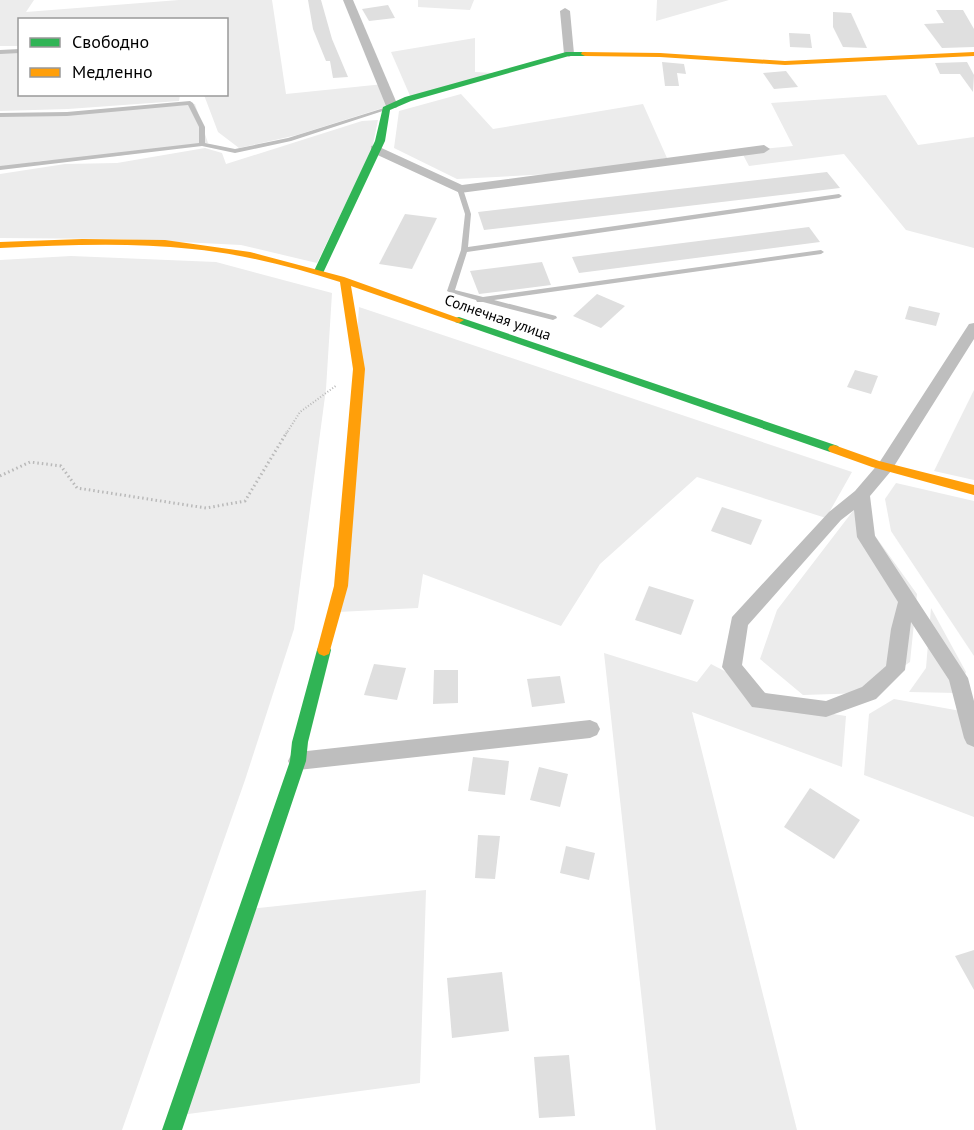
<svg xmlns="http://www.w3.org/2000/svg" width="974" height="1130" font-family="'PT Sans',sans-serif">
	<style>
		.green { fill: #ececec }
		.building { fill: #dfdfdf }
		.lines { fill: none; stroke-linecap: round; stroke-linejoin: round }
		.path-far1 { stroke: #b9b9b9; stroke-width: 2; stroke-dasharray: 1 2; stroke-linecap: butt }
		.path { stroke: #b9b9b9; stroke-width: 3; stroke-dasharray: 1.5 3; stroke-linecap: butt }
		.lane { fill: #bebebe; fill-rule: evenodd }
		.street { fill: #bebebe; fill-rule: evenodd }
		.fast { fill: #30b455; fill-rule: evenodd }
		.slow { fill: #ff9f0a; fill-rule: evenodd }
		.labels { text-anchor: middle; dominant-baseline: central; stroke-width: 6; stroke-linejoin: round; paint-order: stroke }
		.street-label { font-size: 15px; fill: #000; stroke: #fff }
	</style>
	<rect width="100%" height="100%" fill="#fff"/>
	<g class="green">
		<polygon points="0,0 34,0 26,12 179,0 272,0 286,94 384,84 392,105 297,135 239,148 218,132 204,95 226,94 226,20 20,20 19,46 0,46"/>
		<polygon points="418,0 474,0 470,10 418,7"/>
		<polygon points="657,0 729,0 656,21"/>
		<polygon points="475,38 475,72 493,73 411,98 391,52"/>
		<polygon points="0,53 19,53 20,94 180,95 179,101 68,109 0,111"/>
		<polygon points="461,94 493,129 643,104 667,158 570,173 457,179 394,148 399,111"/>
		<polygon points="886,95 918,145 974,137 974,248 906,230 844,154 749,166 741,151 793,146 771,103"/>
		<polygon points="195,104 208,143 117,156 40,161 0,168 0,116 63,115"/>
		<polygon points="378,120 372,149 317,263 241,245 120,239 0,238 0,174 65,164 117,163 205,148 222,153 226,164 362,121"/>
		<polygon points="71,256 216,262 332,293 326,389 294,629 245,780 122,1130 0,1130 0,260"/>
		<polygon points="359,307 852,472 826,518 697,477 600,564 561,626 423,574 418,608 338,612"/>
		<polygon points="974,390 974,480 934,471"/>
		<polygon points="896,483 974,501 974,656 891,531 885,499"/>
		<polygon points="869,490 868,526 917,594 910,662 865,693 803,695 760,659 777,610"/>
		<polygon points="931,608 966,672 957,693 909,692 926,668"/>
		<polygon points="604,653 697,682 711,664 795,708 846,716 842,767 692,712 797,1130 656,1130"/>
		<polygon points="894,699 972,713 974,722 974,817 864,775 869,714"/>
		<polygon points="426,890 420,1083 173,1116 239,910"/>
	</g>
	<g class="building">
		<polygon points="308,0 321,0 332,39 348,77 333,78 330,61 326,61 313,29"/>
		<polygon points="388,5 395,18 369,21 362,9"/>
		<polygon points="936,10 963,10 974,29 974,47 942,48 924,24 944,23"/>
		<polygon points="833,12 851,13 867,48 843,47 833,27"/>
		<polygon points="789,33 810,34 812,48 790,47"/>
		<polygon points="662,62 684,64 686,74 677,73 679,86 665,86"/>
		<polygon points="967,62 974,75 973,92 960,74 940,74 935,63"/>
		<polygon points="786,71 798,87 774,89 763,73"/>
		<polygon points="827,172 840,188 484,230 478,212"/>
		<polygon points="405,214 437,218 412,269 379,264"/>
		<polygon points="809,227 820,242 579,273 572,257"/>
		<polygon points="542,262 551,285 479,294 470,271"/>
		<polygon points="597,294 625,306 601,328 573,316"/>
		<polygon points="909,306 940,313 936,326 905,319"/>
		<polygon points="855,370 878,376 871,394 847,387"/>
		<polygon points="722,507 762,520 751,545 711,531"/>
		<polygon points="649,586 694,600 681,635 635,620"/>
		<polygon points="374,664 406,668 397,700 364,695"/>
		<polygon points="434,670 458,670 458,703 433,704"/>
		<polygon points="560,676 565,703 532,707 527,679"/>
		<polygon points="473,757 509,761 505,795 468,791"/>
		<polygon points="539,767 568,774 560,807 530,800"/>
		<polygon points="810,788 860,820 834,859 784,827"/>
		<polygon points="478,835 500,836 495,879 475,878"/>
		<polygon points="566,846 595,853 589,880 560,873"/>
		<polygon points="974,950 974,990 955,956"/>
		<polygon points="502,972 509,1031 452,1038 447,978"/>
		<polygon points="569,1055 575,1116 539,1118 534,1057"/>
	</g>
	<g class="lines">
		<polyline class="path-far1" points="286,434 300,412 337,385"/>
		<polyline class="path" points="0,476 30,462 61,466 77,488 206,508 245,501 287,432"/>
		<g class="lane">
			<polygon points="20,49 20,53 0,54 0,50"/>
			<polygon points="190,101 193,103 205,127 205,143 235,149 288,138 384,108 389,109 291,141 235,153 202,146 0,170 0,166 199,143 199,127 188,105 67,116 0,117 0,113 67,112"/>
			<polygon points="460,187 463,189 471,214 468,247 839,194 842,196 839,198 467,252 455,290 483,297 821,250 824,252 821,254 494,300 556,316 557,318 553,320 483,302 477,302 476,300 449,292 447,291 461,250 465,214 457,189"/>
		</g>
		<g class="street">
			<polygon points="343,0 353,0 398,106 396,108 386,106"/>
			<polygon points="565,8 570,11 574,54 569,57 564,54 560,11"/>
			<polygon points="375,145 462,185 764,145 770,149 764,153 460,193 371,152 371,146"/>
			<path d="M974,323V339L891,471L870,496L875,536L968,678L974,701V747L967,744L964,738L949,680L911,622L905,670L876,699L826,717L752,707L722,667L732,617L829,512L855,491L879,463L969,324ZM854,510L857,537L898,602L891,629L886,666L862,687L826,701L765,693L742,665L748,625L841,520Z"/>
			<polygon points="590,720 597,723 600,729 597,735 590,738 298,770 291,767 288,761 291,755 298,752"/>
		</g>
		<g class="fast">
			<polygon points="566,52 585,52 589,54 585,56 569,56 411,101 390,110 385,141 324,271 323,273 315,273 314,271 375,141 383,107 405,97"/>
			<polygon points="459,317 838,446 840,449 838,452 830,452 455,322 455,318"/>
			<polygon points="324,644 329,646 331,650 308,742 306,761 182,1130 162,1130 290,761 292,742 317,650 319,646"/>
		</g>
		<g class="slow">
			<polygon points="582,52 660,53 785,61 974,52 974,56 785,65 660,57 585,56 581,54"/>
			<path d="M82,239L165,240L250,252L344,277L464,320L459,323L455,322L351,286L365,369L348,586L329,654L324,656L319,654L317,650L334,586L353,369L340,282C292,267 243,254 192,249C129,242 64,245 0,248V242Z"/>
			<polygon points="834,445 879,461 974,485 974,495 872,467 830,452 828,449 830,446"/>
		</g>
	</g>
	<g class="labels">
		<g class="street-label">
			<text transform="translate(498 317) rotate(19)">Солнечная улица</text>
		</g>
	</g>
	<rect x="18" y="18" width="210" height="78" fill="#ffffff" stroke="#999999" stroke-width="1.5"/>
	<rect x="30" y="38" width="30" height="9" fill="#30b455" stroke="#999999" stroke-width="1.5"/>
	<text x="72" y="48" font-size="18" fill="#000000">Свободно</text>
	<rect x="30" y="68" width="30" height="9" fill="#ff9f0a" stroke="#999999" stroke-width="1.5"/>
	<text x="72" y="78" font-size="18" fill="#000000">Медленно</text>
</svg>
